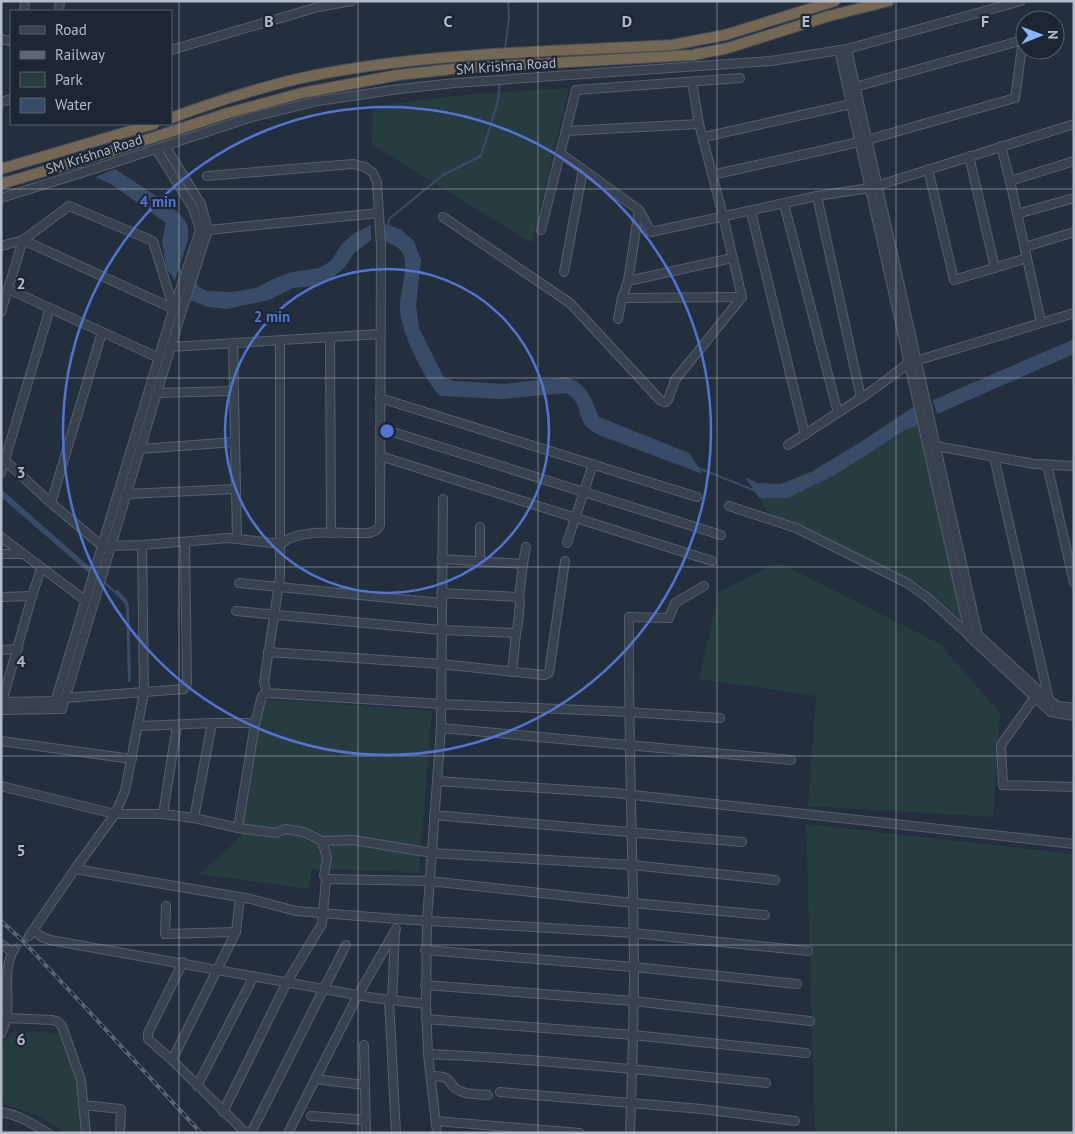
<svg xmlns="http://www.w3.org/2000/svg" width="1075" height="1134" font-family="'PT Sans',sans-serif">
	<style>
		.green { fill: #263c3f }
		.water { fill: #394c67 }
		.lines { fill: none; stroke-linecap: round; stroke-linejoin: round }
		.stream { stroke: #394c67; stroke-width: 2 }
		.minor-tunnel { stroke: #3a4453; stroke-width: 8; stroke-dasharray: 8 4; stroke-linecap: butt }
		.minor-casing { stroke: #565f6c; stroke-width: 10 }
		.highway-casing { stroke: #434c59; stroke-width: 12 }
		.minor { stroke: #38414e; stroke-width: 8 }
		.highway { stroke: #746855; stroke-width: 10 }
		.rail-casing { stroke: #5a6575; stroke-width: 4 }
		.rail { stroke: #1d2633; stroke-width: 2; stroke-dasharray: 5.5; stroke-linecap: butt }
		.grid { fill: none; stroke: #b4bcc9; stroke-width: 1; stroke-opacity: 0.55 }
		.ring { fill: none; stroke: #5274d3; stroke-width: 2.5 }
		.labels { text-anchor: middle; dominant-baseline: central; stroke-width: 4.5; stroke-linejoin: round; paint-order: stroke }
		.street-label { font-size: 14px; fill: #b4bcc9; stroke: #1d2633 }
		.grid-label { font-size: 16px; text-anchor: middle; font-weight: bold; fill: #b4bcc9; stroke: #1d2633; stroke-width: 4.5; stroke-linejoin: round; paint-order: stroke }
		.centre { fill: #5274d3; stroke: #1d2633; stroke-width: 2.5 }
		.ring-label { font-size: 15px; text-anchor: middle; font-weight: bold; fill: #5274d3; stroke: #1d2633; stroke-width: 4.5; stroke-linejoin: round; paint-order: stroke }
	</style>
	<rect width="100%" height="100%" fill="#242f3e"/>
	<g class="green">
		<polygon points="569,88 532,243 372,145 373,106 472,94"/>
		<polygon points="918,425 962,620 922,585 766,511 759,498 788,498 812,487 905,430"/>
		<polygon points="782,564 940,644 1000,713 993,817 808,806 816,696 699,679 719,592 773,565"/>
		<polygon points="264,699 432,711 419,872 311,869 310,889 199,874 241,837"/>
		<polygon points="806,824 1074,854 1074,1133 815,1133"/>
		<path d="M13,1031L60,1033C73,1065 81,1098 82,1133H67L34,1114L1,1103V1045Z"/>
	</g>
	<g class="water">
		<polygon points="115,169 170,205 185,220 188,227 188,240 175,280 166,268 162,241 166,223 111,184 95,177"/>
		<path d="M385,224L400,229L414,241L421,260L416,305L419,328L443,376L453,381L504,384L565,377C586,381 591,399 599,417L689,453L703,474L599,435C596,433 591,431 588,428C577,418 582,400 566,393L503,399L441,396L437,393C423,375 398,328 400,305C400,291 409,268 403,254C401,248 391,244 385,241Z"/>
		<polygon points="371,225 371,240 354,253 345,267 331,279 313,286 293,288 269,300 227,309 208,307 190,300 195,281 199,287 207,291 232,292 256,288 273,279 292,272 319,268 331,261 341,245 353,234"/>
		<polygon points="1074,339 1074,354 937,414 933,400"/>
		<polygon points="915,406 918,425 905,430 835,475 788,498 759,498 745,477 757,483 780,484 811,472 859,443"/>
		<polygon points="2,490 91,568 89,573 1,497"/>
		<polygon points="117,589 127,600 129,606 131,682 128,682 126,608 124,603 115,593"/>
	</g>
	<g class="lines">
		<g class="stream">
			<polyline points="508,2 518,1"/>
			<polyline points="505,49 509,17 508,1"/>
			<polyline points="55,173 79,167 84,169"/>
			<polyline points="1,177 10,177"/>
			<polyline points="387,227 390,218 443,175 481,156 497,104 500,83"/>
			<polyline points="178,266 182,275"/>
			<polyline points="698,468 756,491"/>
			<polyline points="104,582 117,594"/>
		</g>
		<polyline class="minor-tunnel" points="14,950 29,936"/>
		<defs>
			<g id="minor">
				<polyline points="24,11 25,1"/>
				<polyline points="59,11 60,1"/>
				<polyline points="1,39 11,41"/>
				<polyline points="847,49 978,635 1049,700 1058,706 1074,708"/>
				<polyline points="171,50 318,7 352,1"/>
				<polyline points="839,50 970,637 1051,712 1074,716"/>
				<polyline points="692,82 699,124 723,216 742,297"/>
				<polyline points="855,87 1023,40 1015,98 867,140"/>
				<polyline points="1,102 11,99"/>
				<polyline points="566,131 699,124"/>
				<polyline points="704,137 851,104"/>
				<polyline points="1001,146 1010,181 1041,322"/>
				<polyline points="560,153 639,210 651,232 817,196 870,188 1074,124"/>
				<polyline points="969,156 995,268"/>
				<polyline points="928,169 954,280 1027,258"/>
				<polyline points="712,175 859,142"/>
				<polyline points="1010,181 1074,161"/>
				<polyline points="817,196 861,398"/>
				<polyline points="1,198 110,164 252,117 318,101 399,89 455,83 771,61 847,49 1021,1"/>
				<polyline points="784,204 838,413"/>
				<polyline points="751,212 805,435"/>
				<polyline points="1017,214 1074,198"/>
				<polyline points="443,217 570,303 661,401 665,402 668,400 675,380 742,297"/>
				<polyline points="208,230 379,213"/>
				<polyline points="541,230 576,90 740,78"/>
				<polyline points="23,240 174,309"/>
				<polyline points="1,246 23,240 69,206 153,241 174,310"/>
				<polyline points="1025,247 1074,232"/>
				<polyline points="564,272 583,170"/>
				<polyline points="628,281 732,258"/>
				<polyline points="8,289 159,358"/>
				<polyline points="622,298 742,297"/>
				<polyline points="1,312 23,240"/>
				<polyline points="618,319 622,298 628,281 639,210"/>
				<polyline points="330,338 331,533"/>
				<polyline points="233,343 237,539"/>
				<polyline points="170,347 380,334"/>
				<polyline points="156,393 234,391"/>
				<polyline points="380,398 697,497"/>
				<polyline points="380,428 721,535"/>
				<polyline points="788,445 870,392 909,363 1074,313"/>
				<polyline points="936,446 1034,464 1074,466"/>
				<polyline points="140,449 235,442"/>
				<polyline points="380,456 712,561"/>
				<path d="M1,457L51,503L102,546L142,545L229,538L281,544C297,529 334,533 356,533C361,533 367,534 372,532C376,531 378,529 380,525L381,246L377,182L373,173L365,167L353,164L207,176"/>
				<polyline points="994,457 1049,700"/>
				<polyline points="1047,464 1074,583"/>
				<polyline points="1,473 50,308"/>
				<polyline points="126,494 236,489"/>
				<polyline points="51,503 102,332"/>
				<polyline points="729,506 796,528 907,583 927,597 971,637"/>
				<polyline points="1,537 86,601"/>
				<polyline points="567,543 593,464"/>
				<polyline points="1,554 23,554"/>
				<polyline points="442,559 523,564 519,597 520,603 518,624 516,633 512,672"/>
				<polyline points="480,561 480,527"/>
				<polyline points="523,564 526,547"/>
				<polyline points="239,583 441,603"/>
				<polyline points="441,593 519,597"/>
				<polyline points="1,597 32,596"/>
				<polyline points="236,611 441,630 516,633"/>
				<polyline points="1,650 18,649"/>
				<polyline points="268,652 441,664 544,675 549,673 565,561"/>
				<polyline points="267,693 441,704 628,712 720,718"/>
				<polyline points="1035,697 1001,745 1003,785 1074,787"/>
				<polyline points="65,698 184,689 187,684 185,542"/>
				<polyline points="1,702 59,701"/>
				<polyline points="2,702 32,596 41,569"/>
				<polyline points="53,709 170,320 200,230 193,208 156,149"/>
				<polyline points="1,710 62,709 178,323 208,230 201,204 165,146"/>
				<polyline points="139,726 212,723 247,723 255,724"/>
				<polyline points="441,728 791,760"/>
				<polyline points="1,741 132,759"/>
				<polyline points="437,781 441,728 443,499"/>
				<polyline points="1,786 115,814 163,814 194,818 238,828 276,833 285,829 304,832 322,841 353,840 432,853 632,865 775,880"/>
				<polyline points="163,814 177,725"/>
				<polyline points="434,815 742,842"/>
				<polyline points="194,818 212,723"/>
				<polyline points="238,828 255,724 262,696 267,693 264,682 280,577 280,341"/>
				<polyline points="75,869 251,899 296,911 397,919 633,933 808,951"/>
				<polyline points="326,879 429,881 633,903 765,915"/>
				<polyline points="166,906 165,934 236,932"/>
				<polyline points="34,930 40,936 50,940 374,998 426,1004 427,920 437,781 615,793 1074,844"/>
				<polyline points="29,936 75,869 115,814 125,791 144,693 142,545"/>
				<polyline points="1,944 12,952"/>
				<polyline points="425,950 634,967 797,984"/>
				<polyline points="183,962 148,1033 148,1039 172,1060 246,1133"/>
				<polyline points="425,985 633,1001 810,1021"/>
				<polyline points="389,1000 396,1133"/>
				<polyline points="392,1000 395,932"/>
				<polyline points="426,1004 428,1054 437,1133"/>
				<polyline points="7,1018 52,1020 58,1022 62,1026 81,1080 86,1133"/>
				<polyline points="426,1019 633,1035 806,1053"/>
				<path d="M1,1034C3,1028 7,1021 7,1014C9,997 3,965 14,950"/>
				<polyline points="364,1045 366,1133"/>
				<path d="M428,1054C541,1059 654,1071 766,1083"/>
				<polyline points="172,1060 236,932 240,898"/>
				<path d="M431,1076C457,1076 444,1084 460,1091C468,1095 479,1094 488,1095"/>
				<polyline points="315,1079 364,1085"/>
				<polyline points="197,1086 254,976"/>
				<polyline points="500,1092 702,1109 795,1121"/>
				<polyline points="83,1105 121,1109 120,1133"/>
				<path d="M1,1112C20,1115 32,1124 48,1133"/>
				<polyline points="223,1112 287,982 322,924 326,879 324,875 327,858 322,841"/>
				<polyline points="311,1116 365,1120"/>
				<polyline points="436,1121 580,1133"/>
				<polyline points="251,1133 346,945"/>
				<polyline points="288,1133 358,995 396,929"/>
				<path d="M630,1133C632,1077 634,1021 634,966C633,849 628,733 629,617L669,618L675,603L704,586"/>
			</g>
			<g id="highway">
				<path d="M171,118C215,102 260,87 306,77C426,52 550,52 672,45L725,35L835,1"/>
				<polyline points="1,169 154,124"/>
				<polyline points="1,184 109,152 228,113 302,93 398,75 462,68 693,55 728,48 829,16 889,1"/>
			</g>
		</defs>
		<use href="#minor" class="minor-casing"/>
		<use href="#highway" class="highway-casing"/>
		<use href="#minor" class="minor"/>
		<use href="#highway" class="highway"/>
		<defs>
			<polyline id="rail" points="1,921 22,940 84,1006 201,1133"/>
		</defs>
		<use href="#rail" class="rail-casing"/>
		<use href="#rail" class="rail"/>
	</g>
	<path class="grid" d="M179,1V1133M358,1V1133M538,1V1133M717,1V1133M896,1V1133M1,189H1074M1,378H1074M1,567H1074M1,756H1074M1,945H1074"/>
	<g class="ring">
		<circle cx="387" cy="431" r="162"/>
		<circle cx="387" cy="431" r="324"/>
	</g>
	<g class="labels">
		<g class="street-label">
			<text transform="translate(506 66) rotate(-4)">SM Krishna Road</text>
			<text transform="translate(94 154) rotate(-18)">SM Krishna Road</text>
		</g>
	</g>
	<g class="grid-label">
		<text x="269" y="27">B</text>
		<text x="448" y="27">C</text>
		<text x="627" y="27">D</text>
		<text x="806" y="27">E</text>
		<text x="985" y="27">F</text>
		<text x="21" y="289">2</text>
		<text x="21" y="478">3</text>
		<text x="21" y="667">4</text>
		<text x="21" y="856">5</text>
		<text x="21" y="1045">6</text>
	</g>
	<circle cx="387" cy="431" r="8" class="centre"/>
	<g class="ring-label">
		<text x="158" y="207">4 min</text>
		<text x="272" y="322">2 min</text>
	</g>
	<rect width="1075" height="1134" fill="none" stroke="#b4bcc9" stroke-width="5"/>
	<rect x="10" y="10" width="162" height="115" fill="#1d2633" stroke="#59626f"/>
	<rect x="20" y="26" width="25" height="8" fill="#38414e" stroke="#59626f"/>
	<text x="55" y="35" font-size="15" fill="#b4bcc9">Road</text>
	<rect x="20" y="51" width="25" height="8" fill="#5a6575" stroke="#59626f"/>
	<text x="55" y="60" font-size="15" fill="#b4bcc9">Railway</text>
	<rect x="20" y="72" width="25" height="15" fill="#263c3f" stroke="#59626f"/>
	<text x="55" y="85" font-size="15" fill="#b4bcc9">Park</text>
	<rect x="20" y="98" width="25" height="15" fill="#394c67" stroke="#59626f"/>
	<text x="55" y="110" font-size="15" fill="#b4bcc9">Water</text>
	<g transform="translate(1040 35) rotate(89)"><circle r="24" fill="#1d2633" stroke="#59626f"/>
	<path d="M0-4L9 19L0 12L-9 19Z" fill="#8ab4f8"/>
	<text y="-8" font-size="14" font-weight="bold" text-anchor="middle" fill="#b4bcc9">N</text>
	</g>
</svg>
